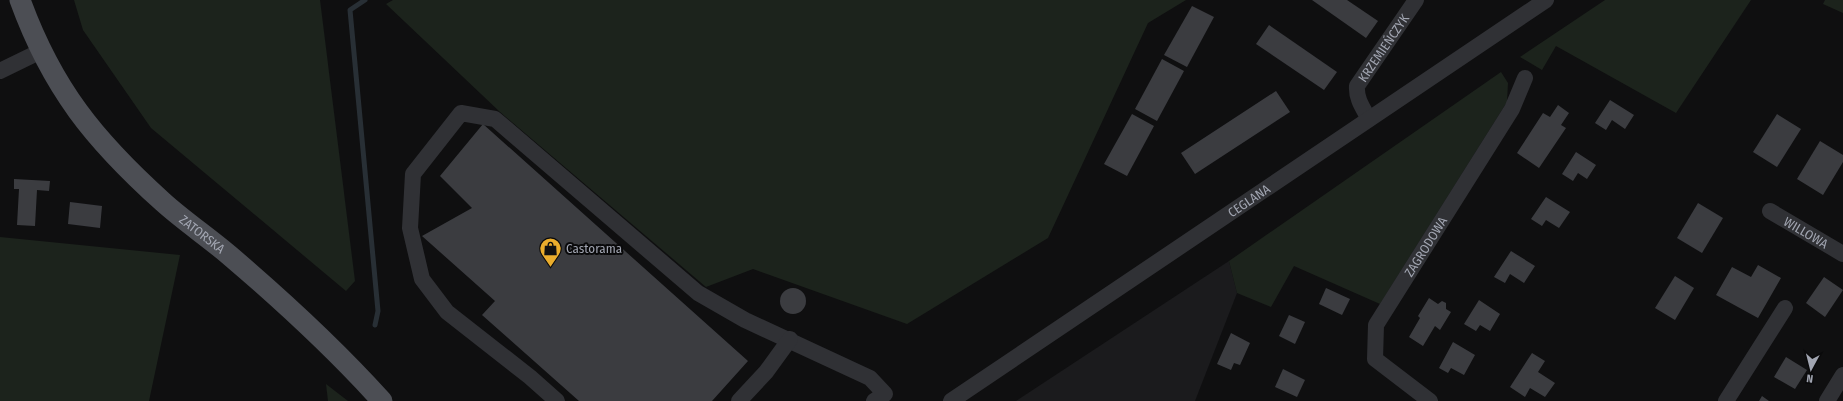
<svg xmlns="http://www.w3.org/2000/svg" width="1843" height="401" font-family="'Fira Sans Condensed',sans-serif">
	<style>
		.built { fill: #1b1b1d }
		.green { fill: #1c231c }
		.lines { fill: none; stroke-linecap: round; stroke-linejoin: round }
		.stream { stroke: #282f35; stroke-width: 5 }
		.building { fill: #3b3c40 }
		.minor { stroke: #303135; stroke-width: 16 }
		.major { stroke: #4c4e54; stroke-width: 21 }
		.labels { text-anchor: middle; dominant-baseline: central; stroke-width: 4; stroke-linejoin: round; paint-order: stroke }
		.street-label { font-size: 13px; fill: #a1a5b1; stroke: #0a0a0b }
		.poi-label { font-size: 13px; fill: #a1a5b1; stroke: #0a0a0b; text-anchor: start }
	</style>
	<rect width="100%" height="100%" fill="#0f0f10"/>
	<polygon class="built" points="1229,261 1237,293 1195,401 1016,401"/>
	<g class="green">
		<polygon points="74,0 320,0 355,281 346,291 151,128 83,30"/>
		<polygon points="393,0 1186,0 1148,23 1048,238 907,324 753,269 706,287 500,112 386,4"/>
		<polygon points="1605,0 1751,0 1676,113 1556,46 1542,70 1520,57"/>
		<polygon points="1825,0 1843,0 1843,13 1823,4"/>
		<polygon points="1501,72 1508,83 1507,102 1380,304 1294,266 1271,307 1237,293 1229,261"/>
		<polygon points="0,237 180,255 149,401 0,401"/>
		<polygon points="326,384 348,401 328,401"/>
	</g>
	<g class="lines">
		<polyline class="stream" points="365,0 350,10 378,311 375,325"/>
	</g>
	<g class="building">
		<polygon points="1312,0 1347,0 1378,21 1366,38"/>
		<polygon points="1192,6 1214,17 1187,67 1164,55"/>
		<polygon points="1269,25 1337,72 1324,90 1256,44"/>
		<polygon points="1162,59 1184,71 1157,121 1135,109"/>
		<polygon points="1276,91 1290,112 1195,174 1181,153"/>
		<polygon points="1610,100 1634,115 1625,129 1612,120 1606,130 1595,123"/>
		<polygon points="1558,105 1569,113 1561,125 1566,128 1539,168 1517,153 1543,113 1550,117"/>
		<polygon points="1132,114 1154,126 1127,176 1104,164"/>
		<polygon points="1777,114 1801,129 1777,167 1753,152"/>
		<polygon points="483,124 748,361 712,401 579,401 482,315 495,301 422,236 472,208 440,176"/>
		<polygon points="1820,141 1843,155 1843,162 1823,195 1797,179"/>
		<polygon points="1576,152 1596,165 1587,179 1578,173 1573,181 1562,174"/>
		<polygon points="14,179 50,181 49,191 37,190 35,226 17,225 19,189 14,189"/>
		<polygon points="1546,197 1570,212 1559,228 1546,220 1542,226 1531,219"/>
		<polygon points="70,202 102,206 100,228 68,224"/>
		<polygon points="1698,203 1723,218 1702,253 1677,238"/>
		<polygon points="1511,251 1535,266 1524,283 1510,274 1505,283 1494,277"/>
		<polygon points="1758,265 1781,278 1758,318 1716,295 1732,267 1751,277"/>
		<polygon points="1675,276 1694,288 1675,320 1655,308"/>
		<polygon points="1824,277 1843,290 1825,317 1806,303"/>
		<polygon points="1326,288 1350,299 1342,315 1319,304"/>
		<circle cx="793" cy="301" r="13"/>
		<polygon points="1429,298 1438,304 1442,301 1446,303 1446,309 1451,312 1440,330 1435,326 1423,346 1409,337 1420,318 1418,316"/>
		<polygon points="1479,300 1500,314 1490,331 1480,325 1476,331 1464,324"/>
		<polygon points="1289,315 1305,322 1295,344 1279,336"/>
		<polygon points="1231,333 1250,343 1240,365 1234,363 1231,370 1217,364"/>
		<polygon points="1453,342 1475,355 1464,375 1451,368 1448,373 1439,368"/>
		<polygon points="1532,353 1545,361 1538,372 1555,383 1545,397 1530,388 1525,397 1510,387"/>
		<polygon points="1786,357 1807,370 1795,389 1774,377"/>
		<polygon points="1283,369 1305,380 1297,397 1275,387"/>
		<polygon points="1762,396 1769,401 1759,401"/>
	</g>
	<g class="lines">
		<g class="minor">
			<polyline points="0,71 41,51"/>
			<path id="s1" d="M1369,119C1363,108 1356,99 1357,86L1416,0"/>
			<path id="s2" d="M1770,211L1843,254"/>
			<polyline points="557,401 530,377 447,312 422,279 410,228 413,174 461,113 495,119 698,293 745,320 870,378 885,394 874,401"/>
			<polyline points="739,401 766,372 790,339"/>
			<path id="s3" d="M951,401L1546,0"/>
			<path id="s4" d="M1430,401L1375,359L1376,325L1512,109L1525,78"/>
			<polyline points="1726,401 1785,308"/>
			<polyline points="1827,401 1843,375"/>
		</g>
		<path class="major" id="s5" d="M20,0C52,88 94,140 163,202C184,221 208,237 229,255C283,301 335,349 382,401"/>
	</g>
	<defs>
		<symbol id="shop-pin" viewBox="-11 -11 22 30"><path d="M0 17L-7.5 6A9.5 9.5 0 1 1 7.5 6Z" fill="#eaad2d" stroke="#0a0a0b"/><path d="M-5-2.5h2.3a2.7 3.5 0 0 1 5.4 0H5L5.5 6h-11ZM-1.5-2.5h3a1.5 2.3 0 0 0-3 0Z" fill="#111"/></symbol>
	</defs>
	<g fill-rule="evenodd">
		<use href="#shop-pin" x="538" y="236" width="25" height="34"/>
	</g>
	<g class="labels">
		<g class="street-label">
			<text stroke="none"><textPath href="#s1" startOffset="82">KRZEMIEŃCZYK</textPath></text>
			<text stroke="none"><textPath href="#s3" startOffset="359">CEGLANA</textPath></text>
			<text stroke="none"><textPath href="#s5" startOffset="301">ZATORSKA</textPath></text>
			<text stroke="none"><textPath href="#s2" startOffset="42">WILLOWA</textPath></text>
			<text stroke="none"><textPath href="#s4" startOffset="196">ZAGRODOWA</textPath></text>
		</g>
		<g class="poi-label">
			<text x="566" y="248">Castorama</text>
		</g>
	</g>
	<g transform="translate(1811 369) rotate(187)" stroke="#0a0a0b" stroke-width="3" paint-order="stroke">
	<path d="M0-3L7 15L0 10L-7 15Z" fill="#a1a5b1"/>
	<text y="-6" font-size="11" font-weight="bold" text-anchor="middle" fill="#a1a5b1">N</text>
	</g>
</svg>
